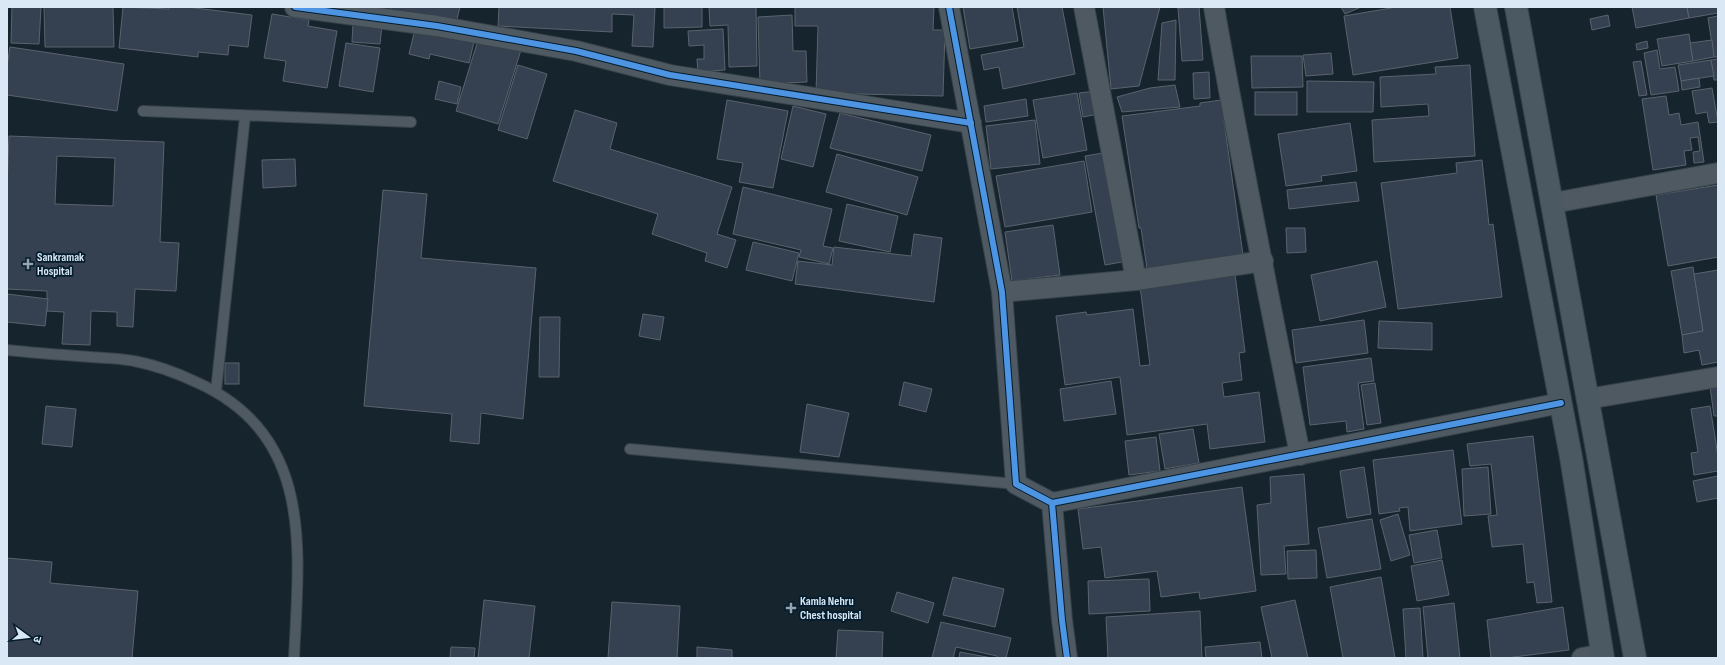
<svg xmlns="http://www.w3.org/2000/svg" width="1725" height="665" font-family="'Sofia Sans Condensed','Noto Sans Devanagari',sans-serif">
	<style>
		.building { fill: #354051; stroke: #5a636d; fill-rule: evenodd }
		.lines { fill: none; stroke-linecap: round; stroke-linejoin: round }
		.service-casing { stroke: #37424a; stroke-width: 12 }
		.minor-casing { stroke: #37424a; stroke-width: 22 }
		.secondary-casing { stroke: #37424a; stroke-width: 24 }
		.service { stroke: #4e5961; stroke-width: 10 }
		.minor { stroke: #4e5961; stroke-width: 20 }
		.secondary { stroke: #4a5962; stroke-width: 22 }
		.cycleway-casing { stroke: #031c2e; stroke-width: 8 }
		.cycleway { stroke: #4d94e3; stroke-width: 6 }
		.poi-dot { fill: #95a3af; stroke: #031c2e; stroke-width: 1.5 }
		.labels { text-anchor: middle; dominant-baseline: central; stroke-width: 3.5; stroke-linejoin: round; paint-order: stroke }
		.poi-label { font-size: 12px; font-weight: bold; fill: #d9e8f4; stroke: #031c2e; text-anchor: start }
	</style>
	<rect width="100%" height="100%" fill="#16242e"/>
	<g class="building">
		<polygon points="12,7 41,7 39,44 11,43"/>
		<polygon points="44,7 113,7 114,47 45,47"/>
		<polygon points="123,7 169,9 169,7 187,7 252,15 248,47 229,45 228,55 198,52 198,57 119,48"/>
		<polygon points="391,7 460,7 456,23 390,11"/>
		<polygon points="499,7 655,7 653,47 632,46 634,15 612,14 612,32 498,26"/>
		<polygon points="664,7 702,7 702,27 664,28"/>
		<polygon points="709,7 756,7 757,66 729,67 728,25 710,26"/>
		<polygon points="795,7 934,7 933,30 945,30 943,96 816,93 818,26 795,26"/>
		<polygon points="963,7 1012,7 1018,41 970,49"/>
		<polygon points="1017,7 1062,7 1075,74 1003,89 999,67 984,70 981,55 1024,47"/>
		<polygon points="1103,7 1160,7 1139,86 1111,89"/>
		<polygon points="1199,7 1203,60 1182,61 1178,8"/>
		<polygon points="1341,7 1361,7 1345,14"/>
		<polygon points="1397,7 1450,7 1458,58 1353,75 1344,16"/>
		<polygon points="1632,7 1687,7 1689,18 1636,28"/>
		<polygon points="1687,7 1718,7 1718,13 1689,18"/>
		<polygon points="272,14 309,20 308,26 337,31 327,88 283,81 286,61 264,58"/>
		<polygon points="792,15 793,51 806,51 807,82 760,84 758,17"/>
		<polygon points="1608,15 1610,26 1592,30 1590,19"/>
		<polygon points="1718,16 1718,57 1714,57 1708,18"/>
		<polygon points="1176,20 1175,80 1158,80 1162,23"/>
		<polygon points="353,23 382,25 380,44 352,42"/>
		<polygon points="415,29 474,42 469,63 430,54 429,59 409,54"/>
		<polygon points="723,29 725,70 698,72 697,59 704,59 704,45 689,46 688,31"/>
		<polygon points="1689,34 1693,61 1662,66 1657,39"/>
		<polygon points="479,37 521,50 498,124 456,111"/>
		<polygon points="1712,40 1714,57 1693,61 1690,43"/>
		<polygon points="1647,41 1648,48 1637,50 1636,44"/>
		<polygon points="346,43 380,48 373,92 339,86"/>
		<polygon points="10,47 124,64 117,111 7,95 7,66"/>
		<polygon points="1657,50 1660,69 1675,67 1679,91 1651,95 1644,53"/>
		<polygon points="1331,53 1333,74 1306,76 1303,55"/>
		<polygon points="1251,56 1302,56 1303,87 1252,88"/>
		<polygon points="1718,59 1718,80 1714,80 1711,60"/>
		<polygon points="1711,60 1714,76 1681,81 1678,65"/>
		<polygon points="1641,61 1647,95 1639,96 1633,62"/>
		<polygon points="518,65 547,74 527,139 498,130"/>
		<polygon points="1470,65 1475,156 1374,162 1372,120 1429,116 1428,104 1381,107 1380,77 1436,74 1435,67"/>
		<polygon points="1209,72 1210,98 1194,99 1193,73"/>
		<polygon points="1699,78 1700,87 1682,90 1681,81"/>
		<polygon points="439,81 461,87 457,104 435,99"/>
		<polygon points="1307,81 1374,82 1373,112 1307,112"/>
		<polygon points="1175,85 1180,107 1122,112 1117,97 1150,88"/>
		<polygon points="1712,88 1718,122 1709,123 1707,112 1696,114 1692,91"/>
		<polygon points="1096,91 1099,114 1083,117 1079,93"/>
		<rect x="1255" y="92" width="42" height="23"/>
		<polygon points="1077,93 1087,150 1043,158 1033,100"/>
		<polygon points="1666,96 1669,115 1679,113 1681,125 1698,122 1704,162 1694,163 1693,152 1700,151 1698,137 1690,138 1692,150 1684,151 1686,165 1653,170 1642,99"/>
		<polygon points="1026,99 1028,116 986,122 984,106"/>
		<polygon points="727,100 788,111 773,188 739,182 743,163 717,159"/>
		<polygon points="1221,100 1243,255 1147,269 1141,228 1139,228 1122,116 1200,106 1200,103"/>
		<polygon points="793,106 826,114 813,167 781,159"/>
		<polygon points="575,110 617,123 610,149 732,187 717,234 736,240 727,268 705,261 707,253 652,234 658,214 553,181"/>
		<polygon points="840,113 931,135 922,171 830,148"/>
		<polygon points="1035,120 1040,164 991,169 986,126"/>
		<polygon points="1350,123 1357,171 1321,176 1322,181 1286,186 1278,134"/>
		<path d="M9,136L164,142L160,242L179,243L176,291L135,289L133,327L117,326V312L91,311L90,345L62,344L64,312L47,311V291L7,289V189ZM57,156L115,158L113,206L55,204Z"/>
		<polygon points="1103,153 1122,262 1105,265 1085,156"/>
		<polygon points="837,154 918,177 907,215 826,192"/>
		<polygon points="295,159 296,186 263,188 262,160"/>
		<polygon points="1482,160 1489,225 1493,224 1502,297 1398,309 1381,183 1457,173 1456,163"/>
		<polygon points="1084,161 1092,212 1005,227 996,176"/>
		<polygon points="1356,182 1359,201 1289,209 1287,190"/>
		<polygon points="1718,185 1718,257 1668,266 1656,195"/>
		<polygon points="743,187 832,209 823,246 833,248 829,264 799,257 801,250 733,234"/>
		<polygon points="383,190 427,194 421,258 536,268 523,419 481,413 479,444 450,441 452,414 364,406"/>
		<polygon points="847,204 898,216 890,252 839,241"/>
		<polygon points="1053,225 1060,275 1012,281 1005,232"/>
		<polygon points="1286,228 1305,228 1306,252 1287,253"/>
		<polygon points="914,234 942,238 934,302 795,284 798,261 832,265 834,247 911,256"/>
		<polygon points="753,242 799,253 792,281 746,270"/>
		<polygon points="1377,261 1386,307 1320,321 1311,275"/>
		<polygon points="1693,267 1703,331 1682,335 1671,271"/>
		<polygon points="1718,270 1718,362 1702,365 1699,350 1684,353 1682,335 1703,331 1694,274"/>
		<polygon points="1235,274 1245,352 1239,353 1242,380 1222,383 1224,397 1259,392 1265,442 1210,449 1207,424 1127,435 1120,377 1065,385 1056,316 1086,312 1087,315 1133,309 1140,366 1150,365 1140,286"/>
		<polygon points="7,294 48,299 45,326 7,322"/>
		<polygon points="643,314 664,317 660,340 639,336"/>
		<polygon points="540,317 560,317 559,377 539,377"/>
		<polygon points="1364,320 1368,353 1296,363 1292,330"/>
		<polygon points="1379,321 1432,323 1432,350 1378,348"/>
		<polygon points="1371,358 1374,381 1358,383 1364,429 1347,432 1346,421 1310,425 1303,367"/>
		<rect x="225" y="363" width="14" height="21"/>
		<polygon points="1111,381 1116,414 1064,421 1060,389"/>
		<polygon points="904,382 932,389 926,412 899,405"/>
		<polygon points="1375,383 1381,423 1367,425 1361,385"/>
		<polygon points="1718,385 1718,416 1714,416 1710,386"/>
		<polygon points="807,404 849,413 839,457 800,452"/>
		<polygon points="46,406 76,409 72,447 42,444"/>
		<polygon points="1710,406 1718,456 1718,471 1694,475 1691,453 1698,452 1691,409"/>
		<polygon points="1193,429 1199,463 1165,469 1159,434"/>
		<polygon points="1533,436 1552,602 1537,603 1534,582 1527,583 1523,544 1492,547 1488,516 1497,515 1491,464 1470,466 1467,444"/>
		<polygon points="1156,437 1160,471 1129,475 1125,441"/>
		<polygon points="1453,450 1462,524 1410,531 1408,507 1399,508 1400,511 1379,514 1373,460"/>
		<polygon points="1364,467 1371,514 1347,518 1340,471"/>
		<polygon points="1488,467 1491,514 1464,516 1462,469"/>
		<polygon points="1304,474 1309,544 1284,546 1286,574 1261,575 1257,505 1271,503 1270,477"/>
		<polygon points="1718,476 1718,498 1697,502 1693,481"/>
		<polygon points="1242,487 1256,591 1200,599 1199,592 1161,597 1157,571 1105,578 1101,547 1083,549 1078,509"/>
		<polygon points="1398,514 1410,555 1391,561 1380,520"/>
		<polygon points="1372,519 1381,569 1327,578 1318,528"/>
		<polygon points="1437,530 1442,558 1414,563 1409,535"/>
		<polygon points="1316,550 1317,578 1288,579 1287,551"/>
		<polygon points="7,558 52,562 50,583 138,591 132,658 7,658"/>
		<polygon points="1442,560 1449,595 1417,601 1411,566"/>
		<polygon points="953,577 1004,589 995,627 943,615"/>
		<polygon points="1381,577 1395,658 1343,658 1330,587"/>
		<polygon points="1149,579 1150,611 1089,614 1088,581"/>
		<polygon points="897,592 934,603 928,623 891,611"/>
		<polygon points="484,600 535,606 529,658 478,658"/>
		<polygon points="1295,600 1308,658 1272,658 1261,607"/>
		<polygon points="612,602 680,606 677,658 608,658"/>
		<polygon points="1454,603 1460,658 1428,658 1423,607"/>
		<polygon points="1563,607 1569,650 1506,658 1491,658 1487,620"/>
		<polygon points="1420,608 1423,658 1406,658 1403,609"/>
		<polygon points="1200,611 1202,658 1108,658 1106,617"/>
		<polygon points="941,622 1011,638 1006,658 996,658 997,656 956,647 953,658 932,658"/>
		<polygon points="838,630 883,632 882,658 836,658"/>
		<polygon points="1260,642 1262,658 1206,658 1205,647"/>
		<polygon points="451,647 475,648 474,658 450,658"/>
		<polygon points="697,647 732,650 732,658 697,658"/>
		<polygon points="960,652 992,658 959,658"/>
	</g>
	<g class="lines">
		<defs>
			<g id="service">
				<polyline points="143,111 411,122"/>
				<path d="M7,350C35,353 63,355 91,357C105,358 120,358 134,361C155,365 177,373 196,382C315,435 299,550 294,658"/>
				<polyline points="216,391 245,116"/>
				<polyline points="630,449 1016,484"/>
			</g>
			<g id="minor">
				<polyline points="295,7 437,26 576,51 670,75 971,123"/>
				<polyline points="949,7 1002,292 1016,484 1052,503 1062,620 1067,658"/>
				<polyline points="1084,7 1136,280"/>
				<path d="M1214,7C1240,157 1271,306 1300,455"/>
				<polyline points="1553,203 1718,173"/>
				<polyline points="1002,292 1136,280 1263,261"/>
				<polyline points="1587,399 1718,377"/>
				<polyline points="1052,503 1561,403"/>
				<polyline points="1582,658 1603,654"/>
			</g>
			<g id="secondary">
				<polyline points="1485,7 1571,457 1603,658"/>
				<polyline points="1516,7 1635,658"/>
			</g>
		</defs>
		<use href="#service" class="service-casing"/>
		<use href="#minor" class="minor-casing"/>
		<use href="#secondary" class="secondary-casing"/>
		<use href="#service" class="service"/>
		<use href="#minor" class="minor"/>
		<use href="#secondary" class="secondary"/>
		<defs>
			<g id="cycleway">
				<polyline points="295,7 437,26 576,51 670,75 971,123"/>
				<polyline points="949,7 1002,292 1016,484 1052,503 1062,620 1067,658"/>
				<polyline points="1052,503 1561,403"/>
			</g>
		</defs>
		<use href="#cycleway" class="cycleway-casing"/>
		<use href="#cycleway" class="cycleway"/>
	</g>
	<g class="poi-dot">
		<path d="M26 258h4v4h4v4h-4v4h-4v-4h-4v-4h4z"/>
		<path d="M789 602h4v4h4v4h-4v4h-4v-4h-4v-4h4z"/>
	</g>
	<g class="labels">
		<g class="poi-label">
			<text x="37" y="257">Sankramak<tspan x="37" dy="14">Hospital</tspan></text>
			<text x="800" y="601">Kamla Nehru<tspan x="800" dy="14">Chest hospital</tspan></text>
		</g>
	</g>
	<rect width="1725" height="665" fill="none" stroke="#d9e8f4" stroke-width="16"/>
	<g transform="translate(28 637) rotate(105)" stroke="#031c2e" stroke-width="3" paint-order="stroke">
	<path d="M0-3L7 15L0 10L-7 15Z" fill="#d9e8f4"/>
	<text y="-6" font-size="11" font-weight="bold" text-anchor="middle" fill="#d9e8f4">उ</text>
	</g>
</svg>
